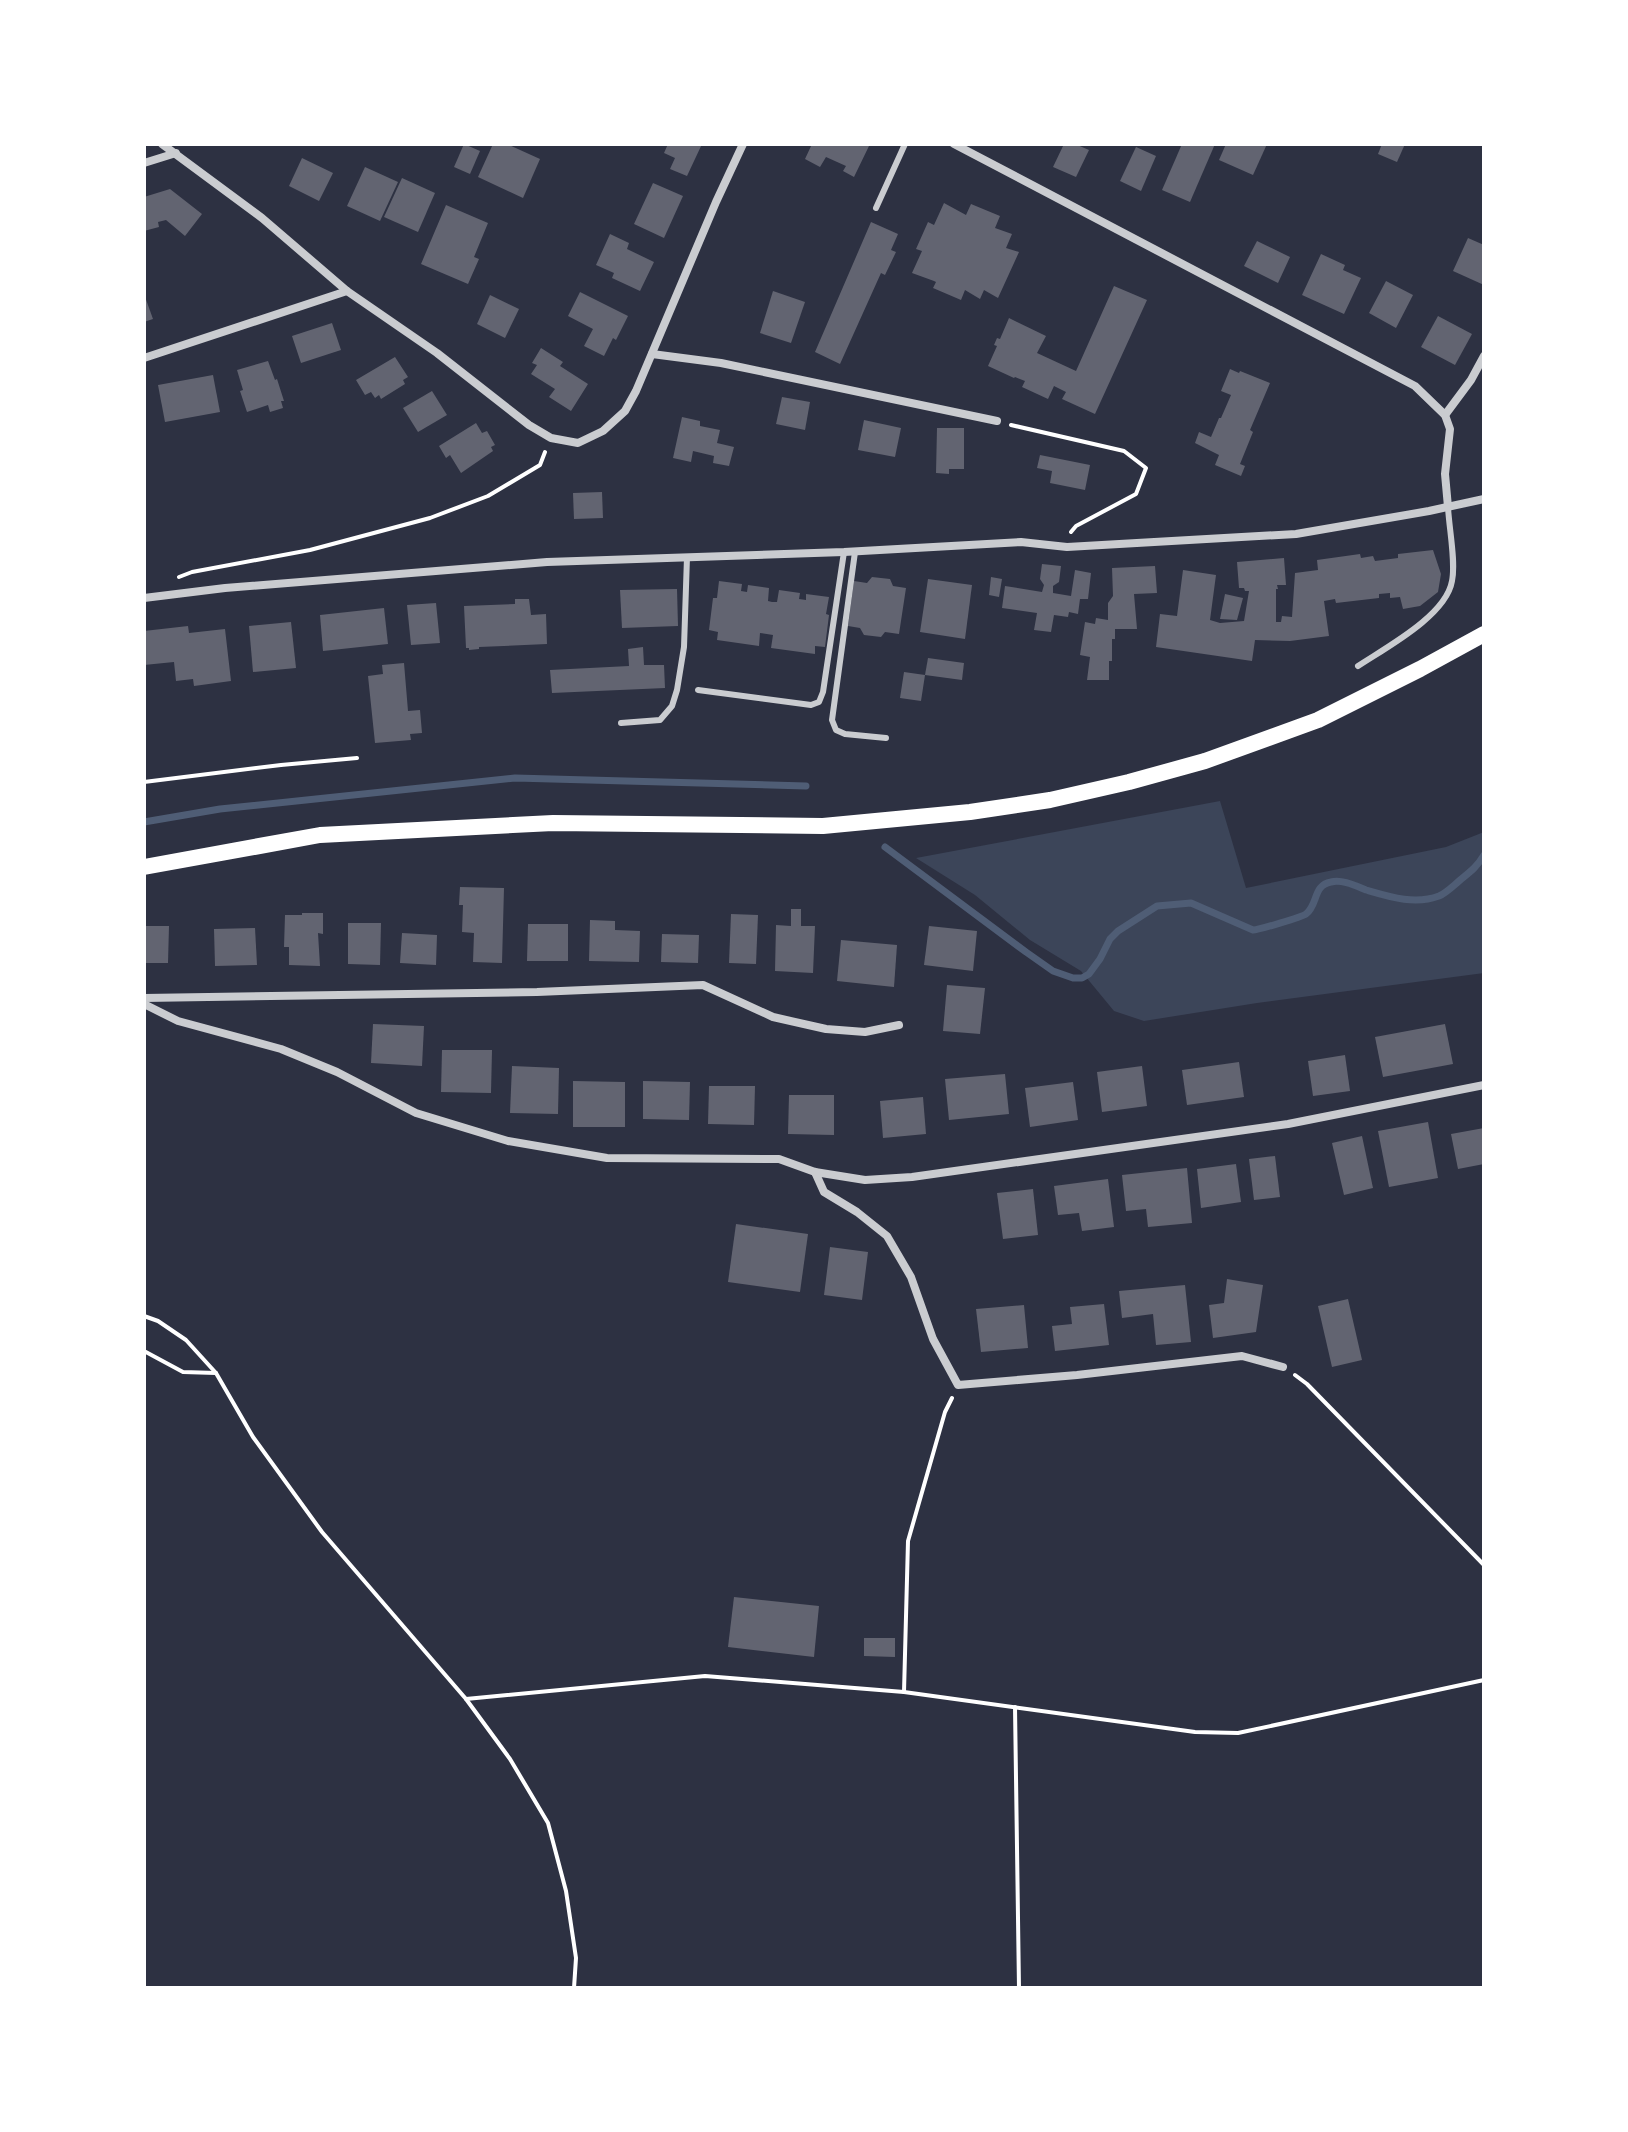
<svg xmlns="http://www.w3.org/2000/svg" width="1628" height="2132" font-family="'Roboto Condensed',sans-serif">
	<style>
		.green { fill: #3c4559 }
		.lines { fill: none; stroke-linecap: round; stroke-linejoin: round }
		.stream { stroke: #4f5d75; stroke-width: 7 }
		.building { fill: #626471 }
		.path { stroke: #fff; stroke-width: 4 }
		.service { stroke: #caccd0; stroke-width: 6 }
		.minor { stroke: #caccd0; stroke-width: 8 }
		.secondary { stroke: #fff; stroke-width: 16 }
	</style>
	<rect width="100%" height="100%" fill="#2d3142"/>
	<polygon class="green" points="1220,801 1246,888 1446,847 1484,832 1484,973 1257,1003 1144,1021 1114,1011 1081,971 1030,940 975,895 916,858"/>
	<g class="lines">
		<g class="stream">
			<polyline points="144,822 220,809 515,778 806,786"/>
			<path d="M885,847L1026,952L1053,971L1073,978H1082L1089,974L1100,959L1110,939L1118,931L1157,906L1191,903L1253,930C1258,930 1302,917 1306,914C1318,905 1313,885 1331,882C1342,879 1356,886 1366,890C1390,897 1415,905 1439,896C1446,893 1453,886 1459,881C1471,871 1476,868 1484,855"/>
		</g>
	</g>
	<g class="building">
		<polygon points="464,144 480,151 470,174 454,167"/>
		<polygon points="493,144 507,144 540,159 523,198 478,177"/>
		<polygon points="668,144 702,144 687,176 670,169 675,158 664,153"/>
		<polygon points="812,144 865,144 869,146 854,177 843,171 846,166 826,157 820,167 805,159"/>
		<polygon points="1064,144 1075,144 1089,150 1076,177 1053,167"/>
		<polygon points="1182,144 1215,144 1190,202 1162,190"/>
		<polygon points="1226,144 1267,144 1253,175 1219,160"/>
		<polygon points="1382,144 1405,144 1397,162 1378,154"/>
		<polygon points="1136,147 1156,156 1141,191 1120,181"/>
		<polygon points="302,158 333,173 319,201 289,186"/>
		<polygon points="365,167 398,182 380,221 347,206"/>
		<polygon points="402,178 435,193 418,232 384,217"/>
		<polygon points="653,183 683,196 664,238 634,224"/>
		<polygon points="170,189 202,214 185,236 166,220 158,222 159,227 144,231 144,197"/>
		<polygon points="944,203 966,215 971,204 1000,216 995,228 1012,234 1006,248 1019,252 998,298 984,290 980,299 965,290 961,300 933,288 936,282 934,281 912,273 922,251 916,249 928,222 934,225"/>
		<polygon points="446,205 488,223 474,257 479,259 468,284 421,264"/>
		<polygon points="871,222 898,234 891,250 896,252 885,275 881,273 840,364 815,352"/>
		<polygon points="610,234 629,243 627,249 654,262 640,291 612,278 614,273 596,265"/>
		<polygon points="1468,238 1484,245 1484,285 1453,271"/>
		<polygon points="1257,241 1290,257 1278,283 1244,266"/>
		<polygon points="1321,254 1345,265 1343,270 1361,278 1344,314 1302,295"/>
		<polygon points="1386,281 1413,295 1396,328 1369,313"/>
		<polygon points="1114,286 1147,300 1095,414 1062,399 1066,392 1054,386 1048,399 1022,387 1025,381 1015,377 1014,378 988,366 997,346 994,345 997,338 1000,339 1009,318 1046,336 1037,353 1076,371"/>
		<polygon points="773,291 805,302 791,343 760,333"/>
		<polygon points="580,292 628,316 616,340 613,338 604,356 584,346 593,329 568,316"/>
		<polygon points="144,294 153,319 144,322"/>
		<polygon points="490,295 519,309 505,338 477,324"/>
		<polygon points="1438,316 1472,334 1455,365 1421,347"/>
		<polygon points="332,323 341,350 301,363 292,336"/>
		<polygon points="541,348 563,362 560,366 588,384 571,411 549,397 555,389 531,374 537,365 532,363"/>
		<polygon points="395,357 408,377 403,380 405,384 381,399 379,395 375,398 371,392 365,395 356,380"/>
		<polygon points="268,361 275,380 277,379 284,401 281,401 283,408 270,412 268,405 247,412 240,391 243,390 237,370"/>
		<polygon points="1230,369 1239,373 1240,371 1270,383 1250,430 1253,432 1240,464 1245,466 1241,476 1215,465 1219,455 1195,443 1199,432 1211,437 1219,418 1221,418 1231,395 1221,391"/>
		<polygon points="213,375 220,412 165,422 158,385"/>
		<polygon points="432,391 447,415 418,432 403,408"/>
		<polygon points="782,397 810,402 805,430 776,424"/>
		<polygon points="682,417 700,421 700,426 720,430 717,443 734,447 729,466 713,463 714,456 693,451 691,462 673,458"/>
		<polygon points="864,420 901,428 895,457 858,450"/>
		<polygon points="476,423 482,433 487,431 495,445 491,447 493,451 461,473 450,455 446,458 439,446"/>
		<polygon points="937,428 964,428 964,469 949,469 949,474 936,473"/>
		<polygon points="1040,455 1090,465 1085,490 1050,483 1052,471 1037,468"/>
		<polygon points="602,492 603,518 574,519 573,493"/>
		<polygon points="1433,550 1441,574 1438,592 1420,606 1403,609 1400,597 1390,598 1390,593 1379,594 1379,598 1336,603 1335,599 1324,601 1329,636 1290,641 1255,640 1252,661 1156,647 1160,614 1177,616 1183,570 1216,575 1210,620 1220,623 1244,621 1249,591 1245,591 1244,588 1239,588 1237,562 1284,558 1286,585 1277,585 1278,589 1276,589 1276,622 1281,622 1282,616 1292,617 1295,573 1318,570 1317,560 1360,554 1361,558 1373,556 1375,561 1398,558 1398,554"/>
		<polygon points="1042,564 1061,566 1059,582 1053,586 1053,593 1071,596 1075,570 1091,573 1088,599 1080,599 1078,614 1069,612 1068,617 1054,615 1051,632 1034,630 1037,613 1002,608 1005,586 1042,592 1044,585 1040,579"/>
		<polygon points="1155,566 1157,593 1134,594 1137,629 1115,629 1115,639 1112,639 1112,661 1109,661 1109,680 1087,680 1090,657 1080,655 1085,622 1095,624 1096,618 1108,620 1108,603 1113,596 1112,568"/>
		<polygon points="872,577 890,579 893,586 906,588 899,634 885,632 881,637 864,635 860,628 848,626 854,581 867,583"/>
		<polygon points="991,577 1002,579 999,597 989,595"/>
		<polygon points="928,579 972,585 965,639 920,632"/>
		<polygon points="719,581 742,584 741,591 747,592 748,585 769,588 768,601 772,602 777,602 779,590 800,593 799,599 806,600 806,594 829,597 826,614 829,615 825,647 815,646 815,654 771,648 773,635 760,633 759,646 717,640 718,632 709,630 713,598 717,598"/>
		<polygon points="677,589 678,626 622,628 620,590"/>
		<polygon points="1225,594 1243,598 1237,620 1220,619"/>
		<polygon points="515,599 529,599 531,615 546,614 547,644 479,647 479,649 469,650 469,648 466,648 464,606 515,604"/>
		<polygon points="436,603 440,643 411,645 407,605"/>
		<polygon points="384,608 388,644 323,651 320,615"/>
		<polygon points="291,622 296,668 253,672 249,626"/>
		<polygon points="188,626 189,633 225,629 231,681 194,686 193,679 176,681 174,662 144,665 144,631"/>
		<polygon points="643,647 644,665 664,665 665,688 552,693 550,670 629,666 628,649"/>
		<polygon points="928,658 964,663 962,680 925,675"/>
		<polygon points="404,663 408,711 420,710 422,733 410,734 411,740 375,743 368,676 383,674 382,665"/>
		<polygon points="904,672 925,675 921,701 900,698"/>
		<polygon points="460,887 504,888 502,963 473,962 474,933 462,932 463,905 459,905"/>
		<polygon points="791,909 801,909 801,926 815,926 813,973 775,971 776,925 791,926"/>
		<polygon points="302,913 323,913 323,934 318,933 320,966 289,965 289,947 284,947 285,915 302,915"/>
		<polygon points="731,914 758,915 756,964 729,963"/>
		<polygon points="590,920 615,921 615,930 640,931 639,962 589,961"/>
		<polygon points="348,923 381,923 380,965 348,964"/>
		<polygon points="528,924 568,924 568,961 527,961"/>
		<polygon points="144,926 169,926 168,963 144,963"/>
		<polygon points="929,926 977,931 973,971 924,965"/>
		<polygon points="255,928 257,965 215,966 214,929"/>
		<polygon points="402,933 437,935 436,965 400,963"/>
		<polygon points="662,934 699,935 698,963 661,962"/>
		<polygon points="841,940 897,945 894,987 837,981"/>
		<polygon points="947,985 985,988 980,1034 943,1031"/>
		<polygon points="373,1024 424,1026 422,1066 371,1063"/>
		<polygon points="1445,1024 1453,1064 1383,1077 1375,1037"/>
		<polygon points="442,1050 492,1050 491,1093 441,1092"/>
		<polygon points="1345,1055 1350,1091 1313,1096 1308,1061"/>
		<polygon points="1239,1062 1244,1097 1187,1105 1182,1070"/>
		<polygon points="512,1066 559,1068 558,1114 510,1113"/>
		<polygon points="1142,1066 1147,1106 1102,1112 1097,1072"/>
		<polygon points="1005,1074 1009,1114 949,1120 945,1079"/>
		<polygon points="573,1081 625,1082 625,1127 573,1127"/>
		<polygon points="643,1081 690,1082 689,1120 643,1119"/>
		<polygon points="1073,1082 1078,1120 1030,1127 1025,1088"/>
		<polygon points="709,1086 755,1086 754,1125 708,1124"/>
		<polygon points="789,1095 834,1095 834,1135 788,1134"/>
		<polygon points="923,1097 926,1134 883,1138 880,1101"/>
		<polygon points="1428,1122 1438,1178 1389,1187 1378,1131"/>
		<polygon points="1484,1128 1484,1164 1458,1169 1451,1134"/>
		<polygon points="1362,1136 1373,1188 1344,1195 1332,1143"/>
		<polygon points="1275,1156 1280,1197 1254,1200 1249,1159"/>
		<polygon points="1236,1164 1241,1202 1201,1208 1197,1169"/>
		<polygon points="1187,1168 1192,1223 1148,1227 1146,1209 1126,1211 1122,1175"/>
		<polygon points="1108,1179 1114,1227 1082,1231 1079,1213 1058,1215 1054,1186"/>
		<polygon points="1033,1189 1038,1235 1003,1239 997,1193"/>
		<polygon points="736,1224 808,1234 800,1292 728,1282"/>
		<polygon points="830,1247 868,1252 862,1300 824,1295"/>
		<polygon points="1227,1279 1263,1285 1256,1332 1213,1338 1209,1305 1224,1303"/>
		<polygon points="1185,1285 1191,1342 1156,1345 1153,1314 1122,1318 1119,1291"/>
		<polygon points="1348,1299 1362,1360 1332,1367 1318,1306"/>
		<polygon points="1104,1304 1109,1345 1055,1351 1052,1326 1072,1324 1070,1307"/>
		<polygon points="1024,1305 1028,1348 981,1352 976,1309"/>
		<polygon points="734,1597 819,1606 814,1657 728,1647"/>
		<polygon points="864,1638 895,1638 895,1657 864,1656"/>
	</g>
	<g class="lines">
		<g class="path">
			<polyline points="1011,425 1124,451 1146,468 1136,494 1076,526 1071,532"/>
			<polyline points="179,577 192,572 310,550 430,518 488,496 540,465 545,452"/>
			<polyline points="144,782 281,765 357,758"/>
			<polyline points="144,1316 158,1321 186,1340 216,1373 253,1437 322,1532 466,1699 510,1759 548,1823 566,1891 576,1958 574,1988"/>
			<polyline points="144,1351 183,1372 216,1373"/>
			<polyline points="1295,1375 1307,1384 1484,1565"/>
			<polyline points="904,1692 908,1541 945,1412 952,1398"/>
			<polyline points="466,1699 705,1676 904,1692 1195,1732 1238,1733 1484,1680"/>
			<polyline points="1015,1707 1019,1988"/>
		</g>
		<g class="service">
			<polyline points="876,208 905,144"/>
			<polyline points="855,552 832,720 836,730 845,734 886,738"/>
			<path d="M1358,666C1385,648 1446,616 1452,581C1456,562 1449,528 1448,507"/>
			<polyline points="698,690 811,705 819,702 823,692 844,552"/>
			<polyline points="621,723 660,720 672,706 677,690 684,647 687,557"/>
		</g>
		<g class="minor">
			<polyline points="162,144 262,218 347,291 437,353 529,425 551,438 578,443 603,431 625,411 636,391 716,202 743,144"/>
			<polyline points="954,144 1415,386 1445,415 1450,429 1445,474 1448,507"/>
			<polyline points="144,163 176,153"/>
			<polyline points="652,354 721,363 997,421"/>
			<polyline points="144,358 347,291"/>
			<polyline points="1445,415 1471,380 1484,356"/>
			<polyline points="144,598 225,588 547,562 844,552 1021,542 1067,547 1296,534 1429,511 1484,499"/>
			<polyline points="144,998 537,992 703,985 773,1017 826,1029 865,1032 899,1025"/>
			<polyline points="144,1004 178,1021 281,1049 337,1072 416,1113 508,1141 607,1158 779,1159 815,1172 865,1180 912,1177 1288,1124 1484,1085"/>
			<polyline points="815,1172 824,1192 857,1212 887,1236 911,1277 933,1339 958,1385 1077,1375 1242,1356 1283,1367"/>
		</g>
		<polyline class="secondary" points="144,867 320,835 553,823 823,826 970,812 1050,800 1129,782 1205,761 1318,720 1420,669 1484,634"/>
	</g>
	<rect width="1628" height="2132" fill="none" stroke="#ffffff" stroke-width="292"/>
</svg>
